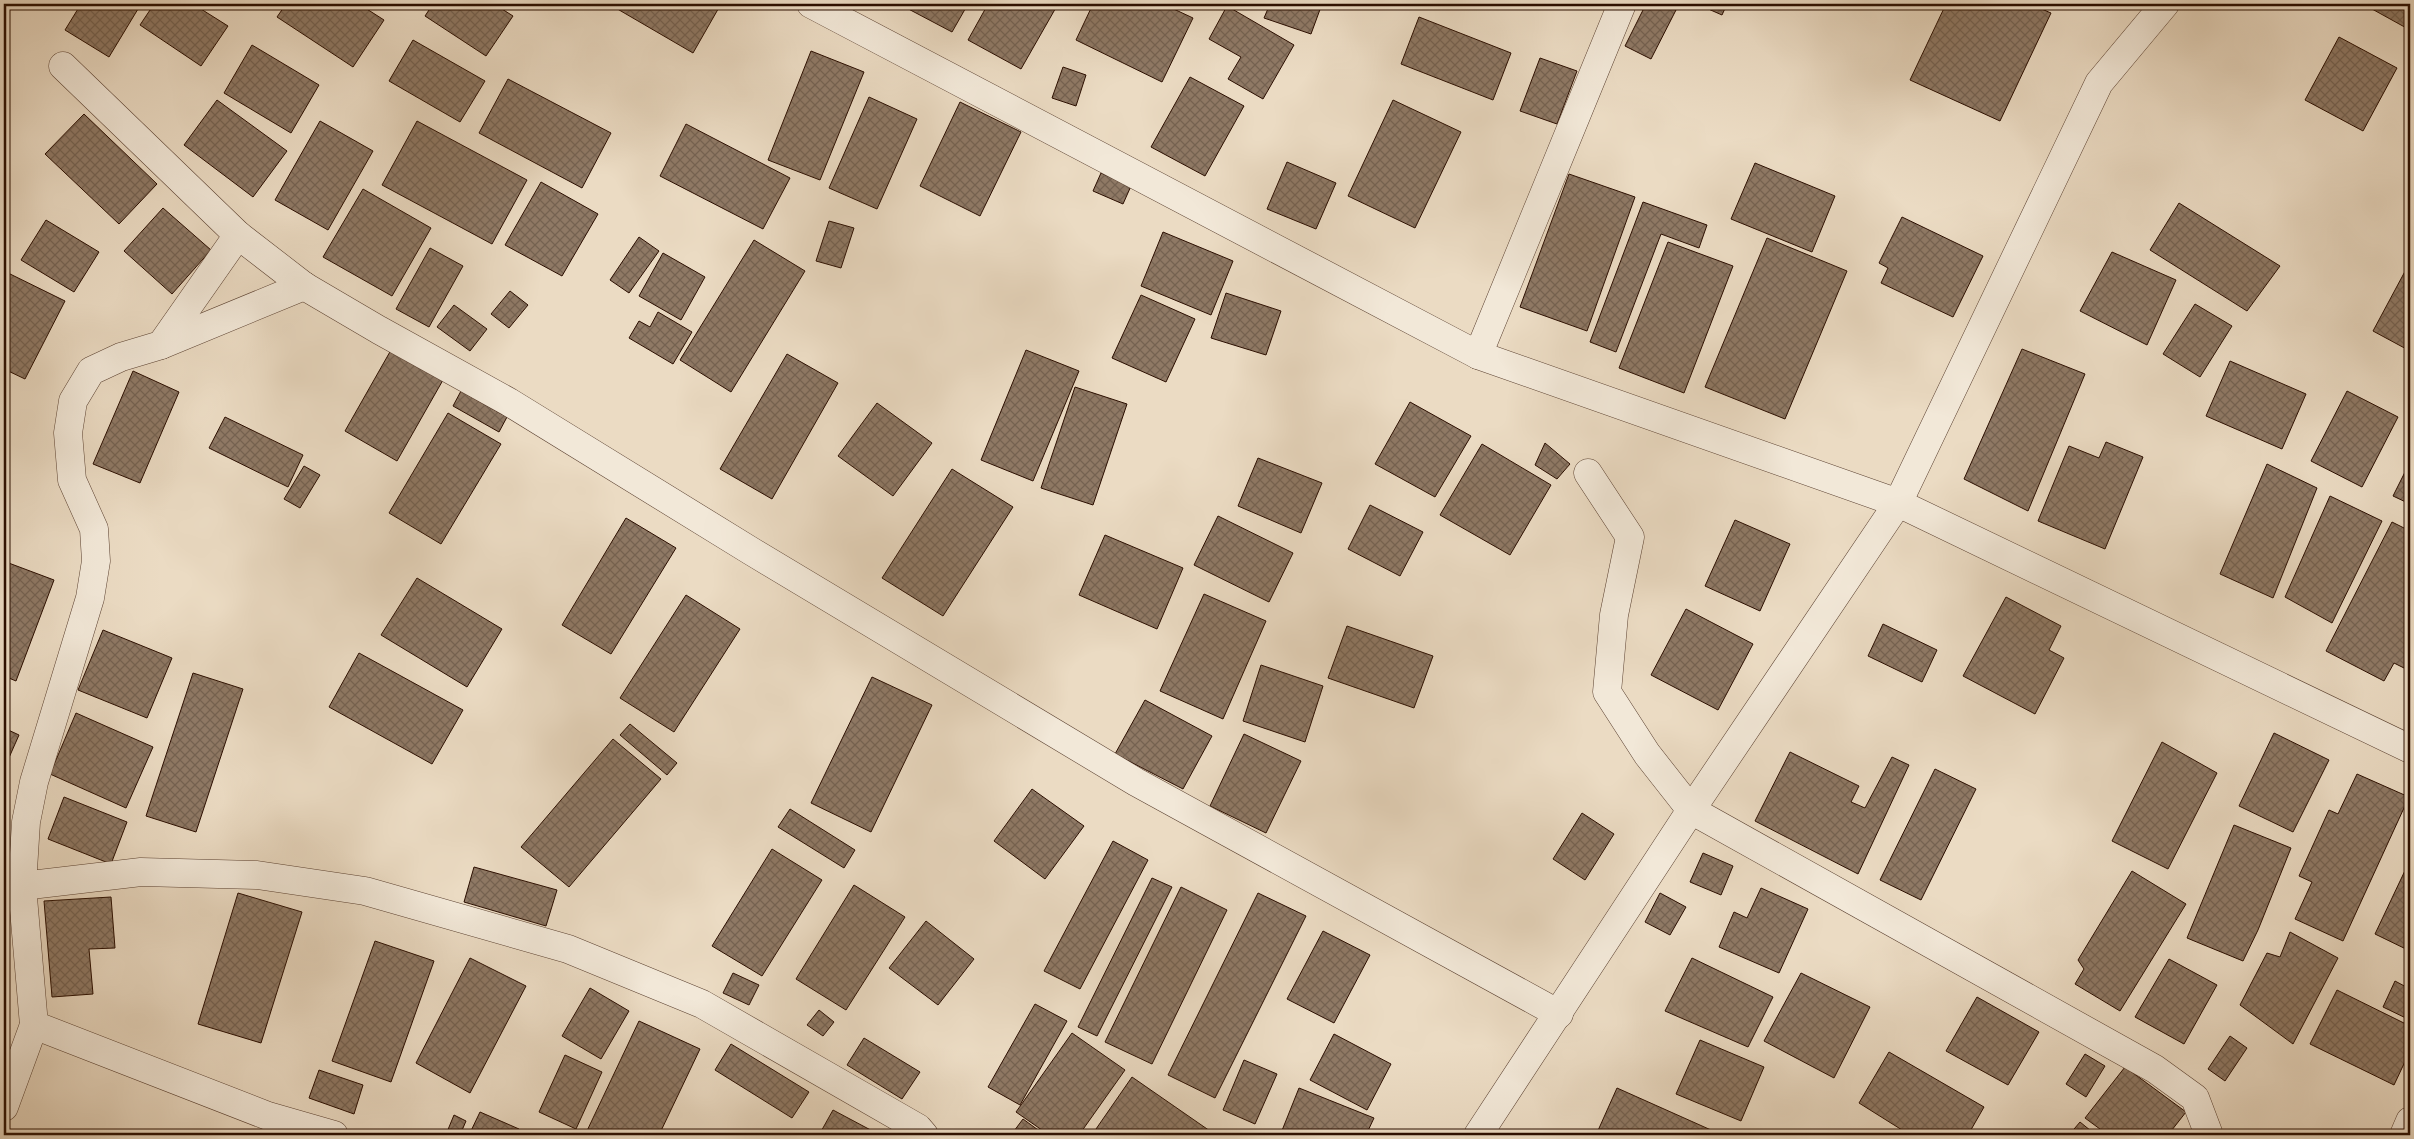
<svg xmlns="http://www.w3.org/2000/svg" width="2414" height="1139" font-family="'Libre Bodoni',serif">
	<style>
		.building { fill: url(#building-cross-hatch); stroke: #2b0e00 }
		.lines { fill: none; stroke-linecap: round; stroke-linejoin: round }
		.minor-casing { stroke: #5b4131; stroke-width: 29 }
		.minor { stroke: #f2e8d8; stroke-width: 28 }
	</style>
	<defs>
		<pattern id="building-cross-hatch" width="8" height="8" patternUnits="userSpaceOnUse" patternTransform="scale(1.25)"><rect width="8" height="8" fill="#8f7965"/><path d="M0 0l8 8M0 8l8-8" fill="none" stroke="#756251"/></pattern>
	</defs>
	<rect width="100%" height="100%" fill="#ebdbc3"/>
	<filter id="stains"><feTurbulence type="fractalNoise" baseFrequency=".004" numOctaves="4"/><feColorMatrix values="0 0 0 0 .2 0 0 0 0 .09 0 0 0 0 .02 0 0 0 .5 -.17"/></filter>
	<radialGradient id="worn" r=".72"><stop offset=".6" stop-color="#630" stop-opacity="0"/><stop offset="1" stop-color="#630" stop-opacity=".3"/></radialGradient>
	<g class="building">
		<polygon points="81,4 141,4 109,57 65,30"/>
		<polygon points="154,4 193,4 228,26 201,66 140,25"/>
		<polygon points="286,4 359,4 384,20 353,67 277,17"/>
		<polygon points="433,4 494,4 513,16 486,56 425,16"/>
		<polygon points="616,4 721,4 693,53 614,7"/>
		<polygon points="899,4 968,4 952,32"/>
		<polygon points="988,4 1058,4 1021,69 968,40"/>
		<polygon points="1093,4 1163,4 1193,18 1162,82 1076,40"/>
		<polygon points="1270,4 1322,4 1311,34 1264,18"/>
		<polygon points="1646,4 1664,4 1676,10 1651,59 1625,46"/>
		<polygon points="1697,4 1727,4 1722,15"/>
		<polygon points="1946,4 2030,4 2051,13 2000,121 1910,80"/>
		<polygon points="2363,4 2410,4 2410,30"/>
		<polygon points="1227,6 1294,45 1263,99 1228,79 1241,57 1209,39"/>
		<polygon points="1419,17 1511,53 1493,100 1401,64"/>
		<polygon points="2339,37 2397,68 2363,131 2305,100"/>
		<polygon points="413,40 485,81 460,122 389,81"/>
		<polygon points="252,45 319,85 291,133 224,93"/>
		<polygon points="811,51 864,72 820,180 768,160"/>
		<polygon points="1540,58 1577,71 1557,124 1520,111"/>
		<polygon points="1063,67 1086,75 1076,106 1052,98"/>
		<polygon points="1190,77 1244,106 1205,176 1151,147"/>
		<polygon points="508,79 611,133 582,188 479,133"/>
		<polygon points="869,97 917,119 877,209 829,188"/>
		<polygon points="217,100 287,151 253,197 184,145"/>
		<polygon points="1393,100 1461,132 1415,228 1348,196"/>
		<polygon points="960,102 1021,132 980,216 920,186"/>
		<polygon points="84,114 157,184 119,224 45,154"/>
		<polygon points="320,121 373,151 328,230 275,200"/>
		<polygon points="417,121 527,180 492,244 382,185"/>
		<polygon points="686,124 790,178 763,229 660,176"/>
		<polygon points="1287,162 1336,183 1316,229 1267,209"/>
		<polygon points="1755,163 1835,196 1812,252 1731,219"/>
		<polygon points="1101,173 1131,186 1123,204 1093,191"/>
		<polygon points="1569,174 1635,197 1587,331 1520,307"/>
		<polygon points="541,182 598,214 562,276 505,245"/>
		<polygon points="363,189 431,228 392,296 323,257"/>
		<polygon points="1643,202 1707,225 1699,248 1661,234 1616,352 1590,342"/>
		<polygon points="2179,203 2280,266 2247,311 2150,250"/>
		<polygon points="163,208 211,250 172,294 124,251"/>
		<polygon points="1902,217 1983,256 1953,317 1881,283 1888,268 1879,263"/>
		<polygon points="46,220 99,252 74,292 21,260"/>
		<polygon points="829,221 854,228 841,268 816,261"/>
		<polygon points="1163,232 1233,261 1211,315 1141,286"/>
		<polygon points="639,237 659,251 629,293 610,280"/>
		<polygon points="1767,238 1847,271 1785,419 1705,387"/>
		<polygon points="754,240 805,271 731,392 680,360"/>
		<polygon points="1668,242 1733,266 1684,393 1619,368"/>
		<polygon points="430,248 463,266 429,327 396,309"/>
		<polygon points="2112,252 2176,280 2147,345 2080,311"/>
		<polygon points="663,253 705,277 681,320 639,296"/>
		<polygon points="2410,262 2410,351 2373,331"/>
		<polygon points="4,271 65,301 25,379 4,369"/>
		<polygon points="510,291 528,305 509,328 491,314"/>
		<polygon points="1226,293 1281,311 1266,355 1211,338"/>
		<polygon points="1141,295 1195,319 1166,382 1112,358"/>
		<polygon points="2195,304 2232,326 2200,377 2163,354"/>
		<polygon points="454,305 487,329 470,351 437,327"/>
		<polygon points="658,312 692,332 673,364 629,338 639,321 650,327"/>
		<polygon points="2022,349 2085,374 2028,511 1964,479"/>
		<polygon points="391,350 443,380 397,461 345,431"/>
		<polygon points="1026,350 1079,371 1033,481 981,460"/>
		<polygon points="787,354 838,383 772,499 720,469"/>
		<polygon points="2230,361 2306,394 2282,449 2206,416"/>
		<polygon points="133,371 179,392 140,483 93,464"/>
		<polygon points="1075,387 1127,404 1093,505 1041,488"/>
		<polygon points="461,391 507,417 499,432 453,406"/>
		<polygon points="2347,391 2398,417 2362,487 2311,461"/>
		<polygon points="1410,402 1471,436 1435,497 1375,464"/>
		<polygon points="877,403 932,443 893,496 838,456"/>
		<polygon points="448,413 501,444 441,544 389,513"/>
		<polygon points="225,417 303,455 288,487 209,448"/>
		<polygon points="2106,442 2143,457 2105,549 2038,521 2069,446 2099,458"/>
		<polygon points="1545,443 1570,464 1557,479 1535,465"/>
		<polygon points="1482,444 1551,485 1510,555 1440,515"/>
		<polygon points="1258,458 1322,483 1301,533 1238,506"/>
		<polygon points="2410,462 2410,504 2393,496"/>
		<polygon points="2267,464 2317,488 2273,598 2220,574"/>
		<polygon points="304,466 320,475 300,508 284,499"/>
		<polygon points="952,469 1013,507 943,616 882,578"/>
		<polygon points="2330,496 2382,521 2332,623 2285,597"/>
		<polygon points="1370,505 1423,532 1400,576 1348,549"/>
		<polygon points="1218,516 1293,553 1269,602 1194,565"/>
		<polygon points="626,518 676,548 611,654 562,625"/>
		<polygon points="1735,520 1790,544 1760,611 1705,586"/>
		<polygon points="2392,522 2410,531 2410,671 2394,663 2384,681 2326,651"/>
		<polygon points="1105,535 1183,568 1157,629 1079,595"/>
		<polygon points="6,562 54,580 16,681 4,676 4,569"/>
		<polygon points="417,578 502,629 467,687 381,635"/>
		<polygon points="1204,594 1266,621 1223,719 1160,691"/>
		<polygon points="686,595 740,629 674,732 620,698"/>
		<polygon points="2006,597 2061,626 2049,650 2064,658 2035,714 1963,676"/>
		<polygon points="1686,609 1753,644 1718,710 1651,675"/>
		<polygon points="1883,624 1937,650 1922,682 1868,656"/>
		<polygon points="1347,626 1433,656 1414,708 1328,678"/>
		<polygon points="103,630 172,658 147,718 78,690"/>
		<polygon points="359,653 463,710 432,764 329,707"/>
		<polygon points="1261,665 1323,686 1305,742 1243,721"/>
		<polygon points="193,673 243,689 196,832 146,816"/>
		<polygon points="872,677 932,705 871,832 811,803"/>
		<polygon points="1145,700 1212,736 1183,789 1115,754"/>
		<polygon points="76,713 153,747 126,808 50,774"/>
		<polygon points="630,724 677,763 667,775 620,735"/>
		<polygon points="4,728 19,735 4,769"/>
		<polygon points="2274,733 2329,760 2293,832 2239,806"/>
		<polygon points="1244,734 1301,761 1266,833 1210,806"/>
		<polygon points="613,739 661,779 569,887 521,847"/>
		<polygon points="2162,742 2217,773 2168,869 2112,841"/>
		<polygon points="1790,752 1859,786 1851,802 1865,808 1892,757 1909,765 1858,874 1755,821"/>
		<polygon points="1935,769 1976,789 1921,900 1880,880"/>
		<polygon points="2357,774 2409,797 2343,941 2295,919 2312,882 2299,876 2329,810 2338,814"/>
		<polygon points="1032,789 1084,826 1045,879 994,841"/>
		<polygon points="64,797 127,822 111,864 48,839"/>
		<polygon points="790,809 855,850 844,868 778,827"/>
		<polygon points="1582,813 1614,834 1585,880 1553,859"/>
		<polygon points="2234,825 2291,848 2258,930 2243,961 2187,938"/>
		<polygon points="1113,841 1148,860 1080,989 1044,971"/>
		<polygon points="772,849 822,880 762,976 712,946"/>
		<polygon points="1703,853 1733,866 1721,895 1690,882"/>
		<polygon points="2410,860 2410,951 2375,934"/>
		<polygon points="474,867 557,890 546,926 464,902"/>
		<polygon points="2132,871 2186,904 2120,1011 2075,984 2084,969 2078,960"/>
		<polygon points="1152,878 1172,887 1097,1036 1078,1027"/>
		<polygon points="854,885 905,917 846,1010 796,979"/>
		<polygon points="1181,887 1227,910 1152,1064 1105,1042"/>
		<polygon points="1761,888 1808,909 1779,973 1719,947 1734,912 1747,918"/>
		<polygon points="238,893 302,912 261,1043 198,1024"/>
		<polygon points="1258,893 1306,916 1215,1098 1168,1075"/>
		<polygon points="1660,893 1686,907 1670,935 1645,922"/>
		<polygon points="111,897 115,948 89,949 93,994 52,997 44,901"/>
		<polygon points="926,921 974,959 938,1005 889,968"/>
		<polygon points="1323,931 1370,955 1334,1023 1287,999"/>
		<polygon points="2290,932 2338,958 2293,1044 2240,1005 2267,953 2280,957"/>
		<polygon points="375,941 434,961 391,1082 332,1061"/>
		<polygon points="470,958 526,986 470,1093 416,1063"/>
		<polygon points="1692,958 1773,997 1748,1047 1665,1011"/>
		<polygon points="2169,959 2217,985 2184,1044 2135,1017"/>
		<polygon points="733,973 759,985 749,1005 723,993"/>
		<polygon points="1801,973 1870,1007 1834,1078 1764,1041"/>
		<polygon points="2395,981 2410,989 2410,1020 2383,1007"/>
		<polygon points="590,988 629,1011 601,1059 562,1036"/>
		<polygon points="2337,990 2410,1026 2410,1051 2394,1085 2310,1044"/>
		<polygon points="1977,997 2039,1032 2008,1085 1946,1051"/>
		<polygon points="1035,1004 1067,1021 1020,1105 988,1087"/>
		<polygon points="819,1010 834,1022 823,1036 807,1025"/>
		<polygon points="639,1021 700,1049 659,1135 585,1135"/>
		<polygon points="1072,1033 1125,1070 1079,1135 1049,1135 1016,1112"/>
		<polygon points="1334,1034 1391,1064 1367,1110 1310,1080"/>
		<polygon points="2230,1036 2247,1048 2225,1081 2208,1069"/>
		<polygon points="864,1038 920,1072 902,1099 847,1065"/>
		<polygon points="1700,1040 1764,1067 1741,1121 1676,1094"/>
		<polygon points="731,1044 809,1092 792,1118 715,1070"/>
		<polygon points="1889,1052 1984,1107 1968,1135 1910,1135 1859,1103"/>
		<polygon points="2085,1054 2105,1066 2086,1097 2066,1084"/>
		<polygon points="565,1055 602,1072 576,1129 539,1112"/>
		<polygon points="1244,1060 1277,1074 1255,1124 1223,1110"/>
		<polygon points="2125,1067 2186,1112 2168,1135 2108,1135 2085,1118"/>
		<polygon points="319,1070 363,1085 354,1114 309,1098"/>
		<polygon points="1132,1077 1210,1131 1207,1135 1106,1135 1096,1129"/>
		<polygon points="1299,1088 1374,1118 1366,1135 1286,1135 1281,1133"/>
		<polygon points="1617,1088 1711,1130 1709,1135 1596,1135"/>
		<polygon points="833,1110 880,1135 819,1135"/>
		<polygon points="480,1112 519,1129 516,1135 469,1135"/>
		<polygon points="454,1115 466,1121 460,1135 447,1132"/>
		<polygon points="1023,1119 1045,1135 1011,1135"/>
		<polygon points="2080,1122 2096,1135 2069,1135"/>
	</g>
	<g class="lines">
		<defs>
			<g id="minor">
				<polyline points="811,4 1478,355 1898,503 2410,749"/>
				<polyline points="63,66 238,235 304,286 379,330 509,402 751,551 1136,782 1559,1014"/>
				<polyline points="304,286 161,345 121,357 91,371 73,401 68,433 72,480 94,529 96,561 90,598 34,782 26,822 22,886 141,872 257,875 365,891 568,949 702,1004 918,1128 924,1135"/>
				<polyline points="161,345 238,235"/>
				<polyline points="1478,355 1622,4"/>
				<polyline points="1588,473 1630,537 1614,615 1607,692 1647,754 1691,810 2155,1069 2195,1098 2209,1135"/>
				<polyline points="5,881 22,886 34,1025 268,1116 334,1135"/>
				<polyline points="4,1107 34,1025"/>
				<polyline points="1478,1135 1691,810 1898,503 2099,83 2165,4"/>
				<polyline points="2404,1135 2410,1121"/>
			</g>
		</defs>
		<use href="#minor" class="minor-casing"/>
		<use href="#minor" class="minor"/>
	</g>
	<rect width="2414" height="1139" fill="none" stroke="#ebdbc3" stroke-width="20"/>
	<rect x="5" y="5" width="2404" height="1129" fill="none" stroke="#2b0e00" stroke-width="2.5"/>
	<rect x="10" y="10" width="2394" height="1119" fill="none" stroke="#2b0e00"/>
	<rect width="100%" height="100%" filter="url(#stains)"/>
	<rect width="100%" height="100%" fill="url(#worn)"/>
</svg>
